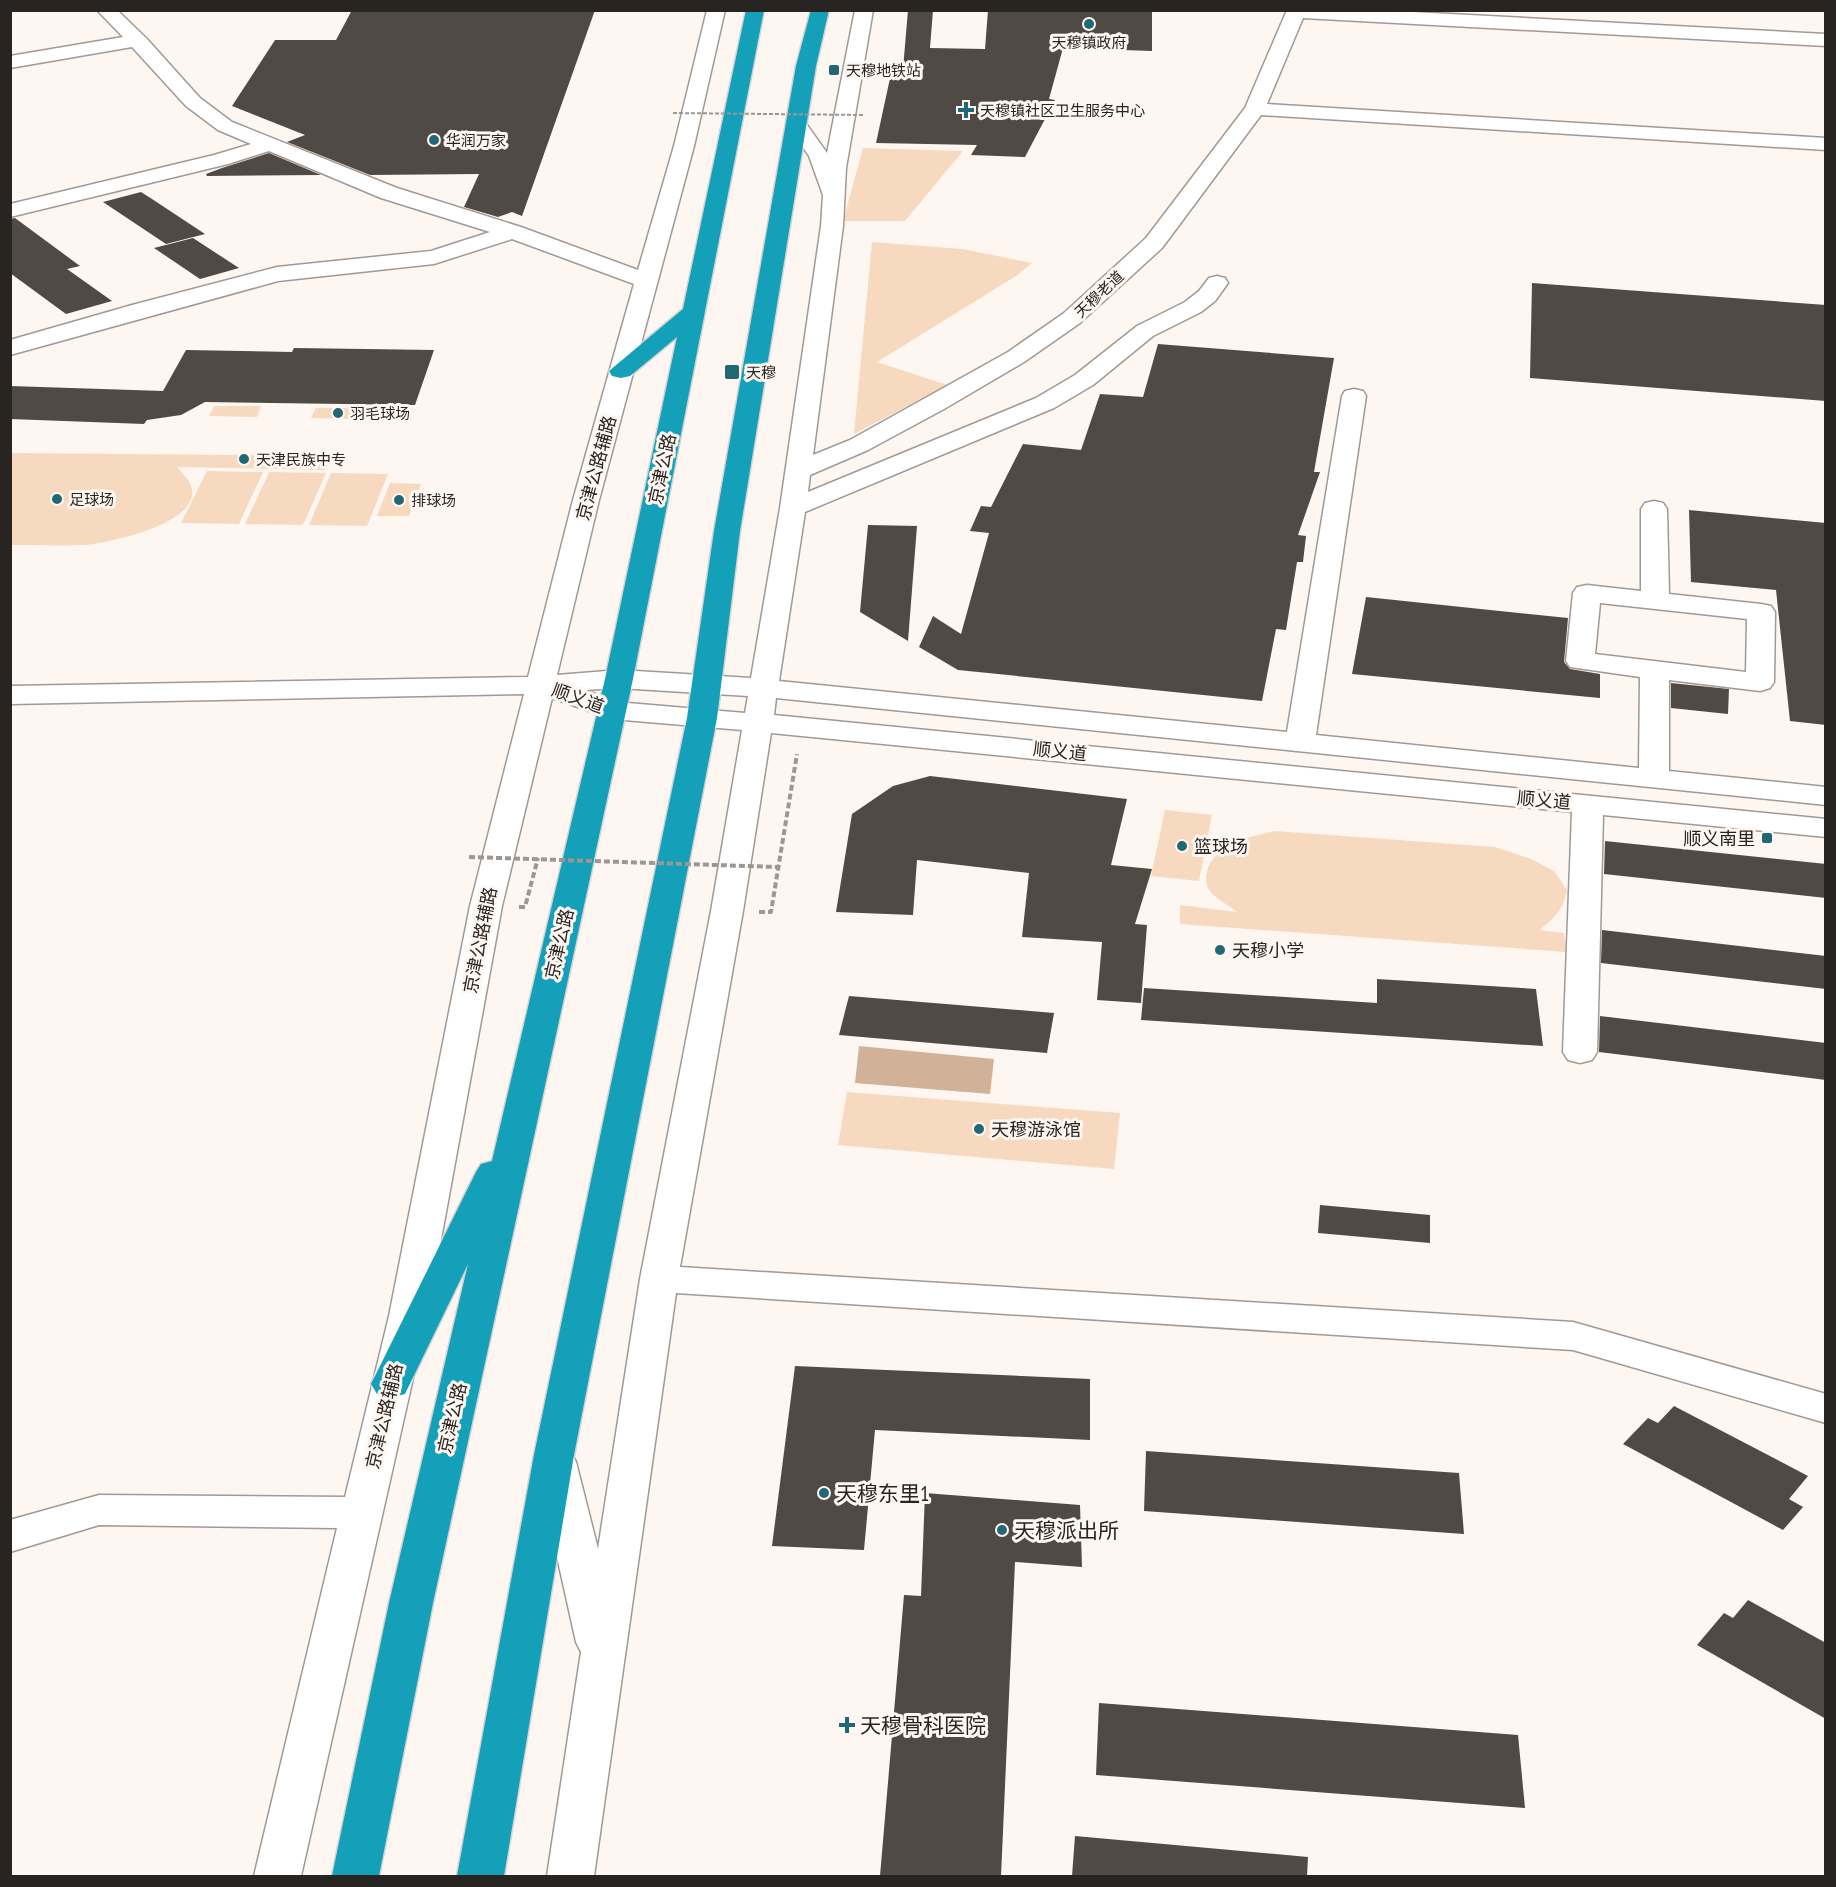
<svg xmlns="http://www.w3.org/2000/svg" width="1836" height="1887" font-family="'PT Sans Narrow','Noto Sans SC',sans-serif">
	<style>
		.green { fill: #f7d9c0 }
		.water { fill: #d1b198 }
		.building { fill: #504a45 }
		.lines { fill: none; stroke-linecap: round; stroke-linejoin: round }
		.minor-casing { stroke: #a19994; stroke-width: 3 }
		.highway-casing { stroke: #d4d3d3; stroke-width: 3 }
		.path { stroke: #9c9793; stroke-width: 4; stroke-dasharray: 6 3; stroke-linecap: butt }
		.minor { fill: #fff; fill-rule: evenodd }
		.highway { fill: #14a0b8; fill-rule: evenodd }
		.path-bridge-far1 { stroke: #9c9793; stroke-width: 2; stroke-dasharray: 4 2; stroke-linecap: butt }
		.path-bridge { stroke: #9c9793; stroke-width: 4; stroke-dasharray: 6 3; stroke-linecap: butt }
		.poi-dot { fill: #216876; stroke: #fef6f0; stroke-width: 2 }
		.labels { text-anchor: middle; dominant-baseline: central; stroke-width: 6; stroke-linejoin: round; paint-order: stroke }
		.far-poi-label { font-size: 15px; fill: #272422; stroke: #fef6f0; text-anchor: start }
		.far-street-label { font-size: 15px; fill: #272422; stroke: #fef6f0 }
		.street-label { font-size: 18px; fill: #272422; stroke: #fef6f0 }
		.poi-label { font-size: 18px; fill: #272422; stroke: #fef6f0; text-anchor: start }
		.near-poi-label { font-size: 21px; fill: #272422; stroke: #fef6f0; text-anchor: start }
	</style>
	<rect width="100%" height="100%" fill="#fef6f0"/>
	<g class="green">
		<polygon points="863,148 963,151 905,221 843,221"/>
		<polygon points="872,242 962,249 1032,263 1016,276 877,362 947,385 854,434"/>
		<polygon points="214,406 261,406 257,417 209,416"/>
		<polygon points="316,408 364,408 359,419 311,418"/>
		<polygon points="370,409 413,409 410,420 366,419"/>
		<path d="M11,453L330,456L325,470L177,467C182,473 190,480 192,489C199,524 108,543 85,545C60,546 35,545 11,545Z"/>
		<polygon points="207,471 263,472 239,524 181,523"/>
		<polygon points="269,472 326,473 303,525 245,524"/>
		<polygon points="331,473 388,474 367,526 309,525"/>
		<polygon points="390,483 421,484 409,516 377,516"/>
		<polygon points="1165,810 1212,815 1199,881 1151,876"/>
		<path d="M1275,831L1495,847L1531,859L1554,871L1567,890C1564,909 1554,918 1540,930L1564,933L1566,952L1180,924V905L1237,912C1228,904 1214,899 1208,888C1205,882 1206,872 1209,865C1223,841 1250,837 1275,831Z"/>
		<polygon points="847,1092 1120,1113 1114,1169 838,1145"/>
	</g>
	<polygon class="water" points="859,1046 994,1059 990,1094 855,1083"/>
	<g class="building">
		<polygon points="352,10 595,10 522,216 512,212 498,217 464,207 479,174 370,175 287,142 305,135 232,106 275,40 336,40"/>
		<polygon points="908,10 933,10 930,48 985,49 988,10 1152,10 1152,51 1063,48 1049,99 1055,100 1025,157 971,155 977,145 876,143 892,69 903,69"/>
		<polygon points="269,153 321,175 207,176 206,174 222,168"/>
		<polygon points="141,192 152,199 205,234 166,244 103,202"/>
		<polygon points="15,218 80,266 67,269 112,301 66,314 10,273 10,219"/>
		<polygon points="193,238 239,268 200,279 154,248"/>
		<polygon points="1532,283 1826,305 1826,401 1530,378"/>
		<polygon points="1158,344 1334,358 1314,472 1320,472 1298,535 1306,536 1303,562 1297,562 1286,630 1276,629 1262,701 958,670 919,647 933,616 961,634 989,533 970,531 981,506 991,507 1023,444 1081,450 1100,394 1143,397"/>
		<polygon points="294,348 434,350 415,405 205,402 181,415 147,420 144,424 10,419 10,386 163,391 186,350 292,352"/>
		<polygon points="1689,510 1826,523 1826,725 1790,721 1776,590 1691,582"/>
		<polygon points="868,525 917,526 908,641 860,612"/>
		<polygon points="1366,597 1568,618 1564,662 1570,669 1600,674 1600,698 1352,674"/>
		<polygon points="1671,683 1729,689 1728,714 1671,708"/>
		<polygon points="930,776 1127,799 1111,865 1152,869 1135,924 1147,925 1141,1003 1097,1000 1102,942 1022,937 1029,873 917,860 913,915 836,912 852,814 893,786"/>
		<polygon points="1605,841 1826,864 1826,898 1604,874"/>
		<polygon points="1602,930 1826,956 1826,989 1601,963"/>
		<polygon points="1377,979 1536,989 1543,1046 1141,1020 1144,988 1377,1003"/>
		<polygon points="849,996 1054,1013 1047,1053 839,1035"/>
		<polygon points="1600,1016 1826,1043 1826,1080 1599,1052"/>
		<polygon points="1320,1205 1430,1215 1430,1243 1318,1233"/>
		<polygon points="795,1366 1090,1379 1090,1440 875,1430 864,1550 772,1546"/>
		<polygon points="1674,1406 1808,1476 1789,1499 1803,1507 1783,1530 1623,1444 1648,1418 1658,1423"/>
		<polygon points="1146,1451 1459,1473 1464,1534 1144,1511"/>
		<polygon points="925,1493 1080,1505 1082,1567 1015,1562 1001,1876 880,1876 904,1595 921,1596"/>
		<polygon points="1748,1600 1826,1643 1826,1719 1697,1645 1724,1613 1733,1618"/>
		<polygon points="1099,1703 1518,1735 1525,1808 1096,1775"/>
		<polygon points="1075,1836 1308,1857 1307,1876 1072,1876"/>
	</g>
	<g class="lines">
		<defs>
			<path id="minor" d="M97,10H117L147,39L200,98L232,122L397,188L521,227L638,270L674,146L707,10H725L694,146L599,500L557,675L619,670L751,678L780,508L821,226L823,195L809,156L788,126L791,122H805L827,153L855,10H873L846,168L843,226L813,455L850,440L1008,352L1064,313L1146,238L1245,108L1287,10H1375L1826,34V46L1303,18L1267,104L1826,138V150L1261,115L1162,248L1080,323L1024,362L944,409L868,450L810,475L808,492L1036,398L1075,375L1137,326L1185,302L1199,291L1209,278L1217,276L1225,278L1228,283L1215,301L1201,312L1153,336L1093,385L1054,408L805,512L779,681L1287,732L1342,396L1345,391L1354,389L1363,391L1366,396L1316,735L1639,768L1640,677L1570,667L1566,661L1573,593L1577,587L1587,585L1641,591V509L1645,503L1654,501L1663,503L1667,509L1669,594L1761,604L1771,606L1775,612L1774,682L1770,688L1760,691L1669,680V771L1826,787V805L776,698L774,715L1826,819V837L1603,815L1597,1052L1592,1060L1580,1063L1568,1060L1563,1052L1572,812L771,733L743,911L680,1267L1573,1322L1826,1394V1423L1573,1350L676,1293L594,1876H547L581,1652L576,1642L536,1462L542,1451L556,1447L570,1451L576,1462L598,1549L640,1279L711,911L742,730L612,719L552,698L502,906L427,1316L301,1876H254L337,1528L99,1525L10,1552V1520L99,1495L345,1497L389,1316L470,906L524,694L10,704V686L528,677L573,500L634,284L512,239L434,264L278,281L10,355V340L132,305L277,267L431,251L490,232L381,198L269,151L228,164L10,217V204L214,155L251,144L218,130L186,106L132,47L10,68V56L123,37ZM1600,603L1747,619L1746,672L1595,654ZM619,688L748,696L745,713L616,702L585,690Z"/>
			<g id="highway">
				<polygon points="746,10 764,10 633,679 433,1603 379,1876 332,1876 389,1603 468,1264 405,1394 391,1398 377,1394 371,1384 476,1172 481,1164 492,1161 605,679 677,337 630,376 621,378 612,376 609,371 683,309"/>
				<polygon points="811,10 829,10 816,66 740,531 717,718 574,1455 504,1876 457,1876 534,1455 687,718 714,531 796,66"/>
			</g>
		</defs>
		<use href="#minor" class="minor-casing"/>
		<use href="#highway" class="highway-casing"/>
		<g class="path">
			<polyline points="519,907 525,907 538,858"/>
			<polyline points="759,912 771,912 797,754"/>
		</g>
		<use href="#minor" class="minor"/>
		<use href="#highway" class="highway"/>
		<polyline class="path-bridge-far1" points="673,113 864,115"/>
		<polyline class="path-bridge" points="469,857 777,867"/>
	</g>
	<g class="poi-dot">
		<circle cx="1089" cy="24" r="6"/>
		<rect x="828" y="64" width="12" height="12" rx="3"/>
		<path d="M963 101h6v6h6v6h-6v6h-6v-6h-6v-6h6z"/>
		<circle cx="434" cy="140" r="6"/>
		<rect x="724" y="364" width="16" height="16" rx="3"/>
		<circle cx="338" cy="413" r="6"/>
		<circle cx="244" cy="459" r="6"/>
		<circle cx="57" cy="499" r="6"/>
		<circle cx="399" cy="500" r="6"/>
		<rect x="1761" y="832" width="12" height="12" rx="3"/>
		<circle cx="1182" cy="846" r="6"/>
		<circle cx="1220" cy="950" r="6"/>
		<circle cx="979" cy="1129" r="6"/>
		<circle cx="824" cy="1493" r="6"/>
		<circle cx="1002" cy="1530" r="6"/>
		<path d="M844 1716h6v6h6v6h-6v6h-6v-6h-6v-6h6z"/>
	</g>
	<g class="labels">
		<g class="far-poi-label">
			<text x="1089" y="42" text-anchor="middle">天穆镇政府</text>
			<text x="846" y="70">天穆地铁站</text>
			<text x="980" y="110">天穆镇社区卫生服务中心</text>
			<text x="446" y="140">华润万家</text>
			<text x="746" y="372">天穆</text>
			<text x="350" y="413">羽毛球场</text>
			<text x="256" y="459">天津民族中专</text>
			<text x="69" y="499">足球场</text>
			<text x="411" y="500">排球场</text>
		</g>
		<g class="far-street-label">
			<text transform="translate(1099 294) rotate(-43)">天穆老道</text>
		</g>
		<g class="street-label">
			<text transform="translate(596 468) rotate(-75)">京津公路辅路</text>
			<text transform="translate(662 469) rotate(-78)">京津公路</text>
			<text transform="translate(578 698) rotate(20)">顺义道</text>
			<text transform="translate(1060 751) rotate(6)">顺义道</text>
			<text transform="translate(1544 800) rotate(5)">顺义道</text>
			<text transform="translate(480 940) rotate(-79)">京津公路辅路</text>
			<text transform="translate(559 944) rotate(-77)">京津公路</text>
			<text transform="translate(384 1416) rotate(-77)">京津公路辅路</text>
			<text transform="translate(452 1418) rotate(-77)">京津公路</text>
		</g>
		<g class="poi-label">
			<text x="1755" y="838" text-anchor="end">顺义南里</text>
			<text x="1194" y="846">篮球场</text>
			<text x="1232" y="950">天穆小学</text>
			<text x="991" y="1129">天穆游泳馆</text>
		</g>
		<g class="near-poi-label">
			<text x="836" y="1493">天穆东里1</text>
			<text x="1014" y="1530">天穆派出所</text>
			<text x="860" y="1725">天穆骨科医院</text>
		</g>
	</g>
	<rect width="1836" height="1887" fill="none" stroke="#272422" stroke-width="24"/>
</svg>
